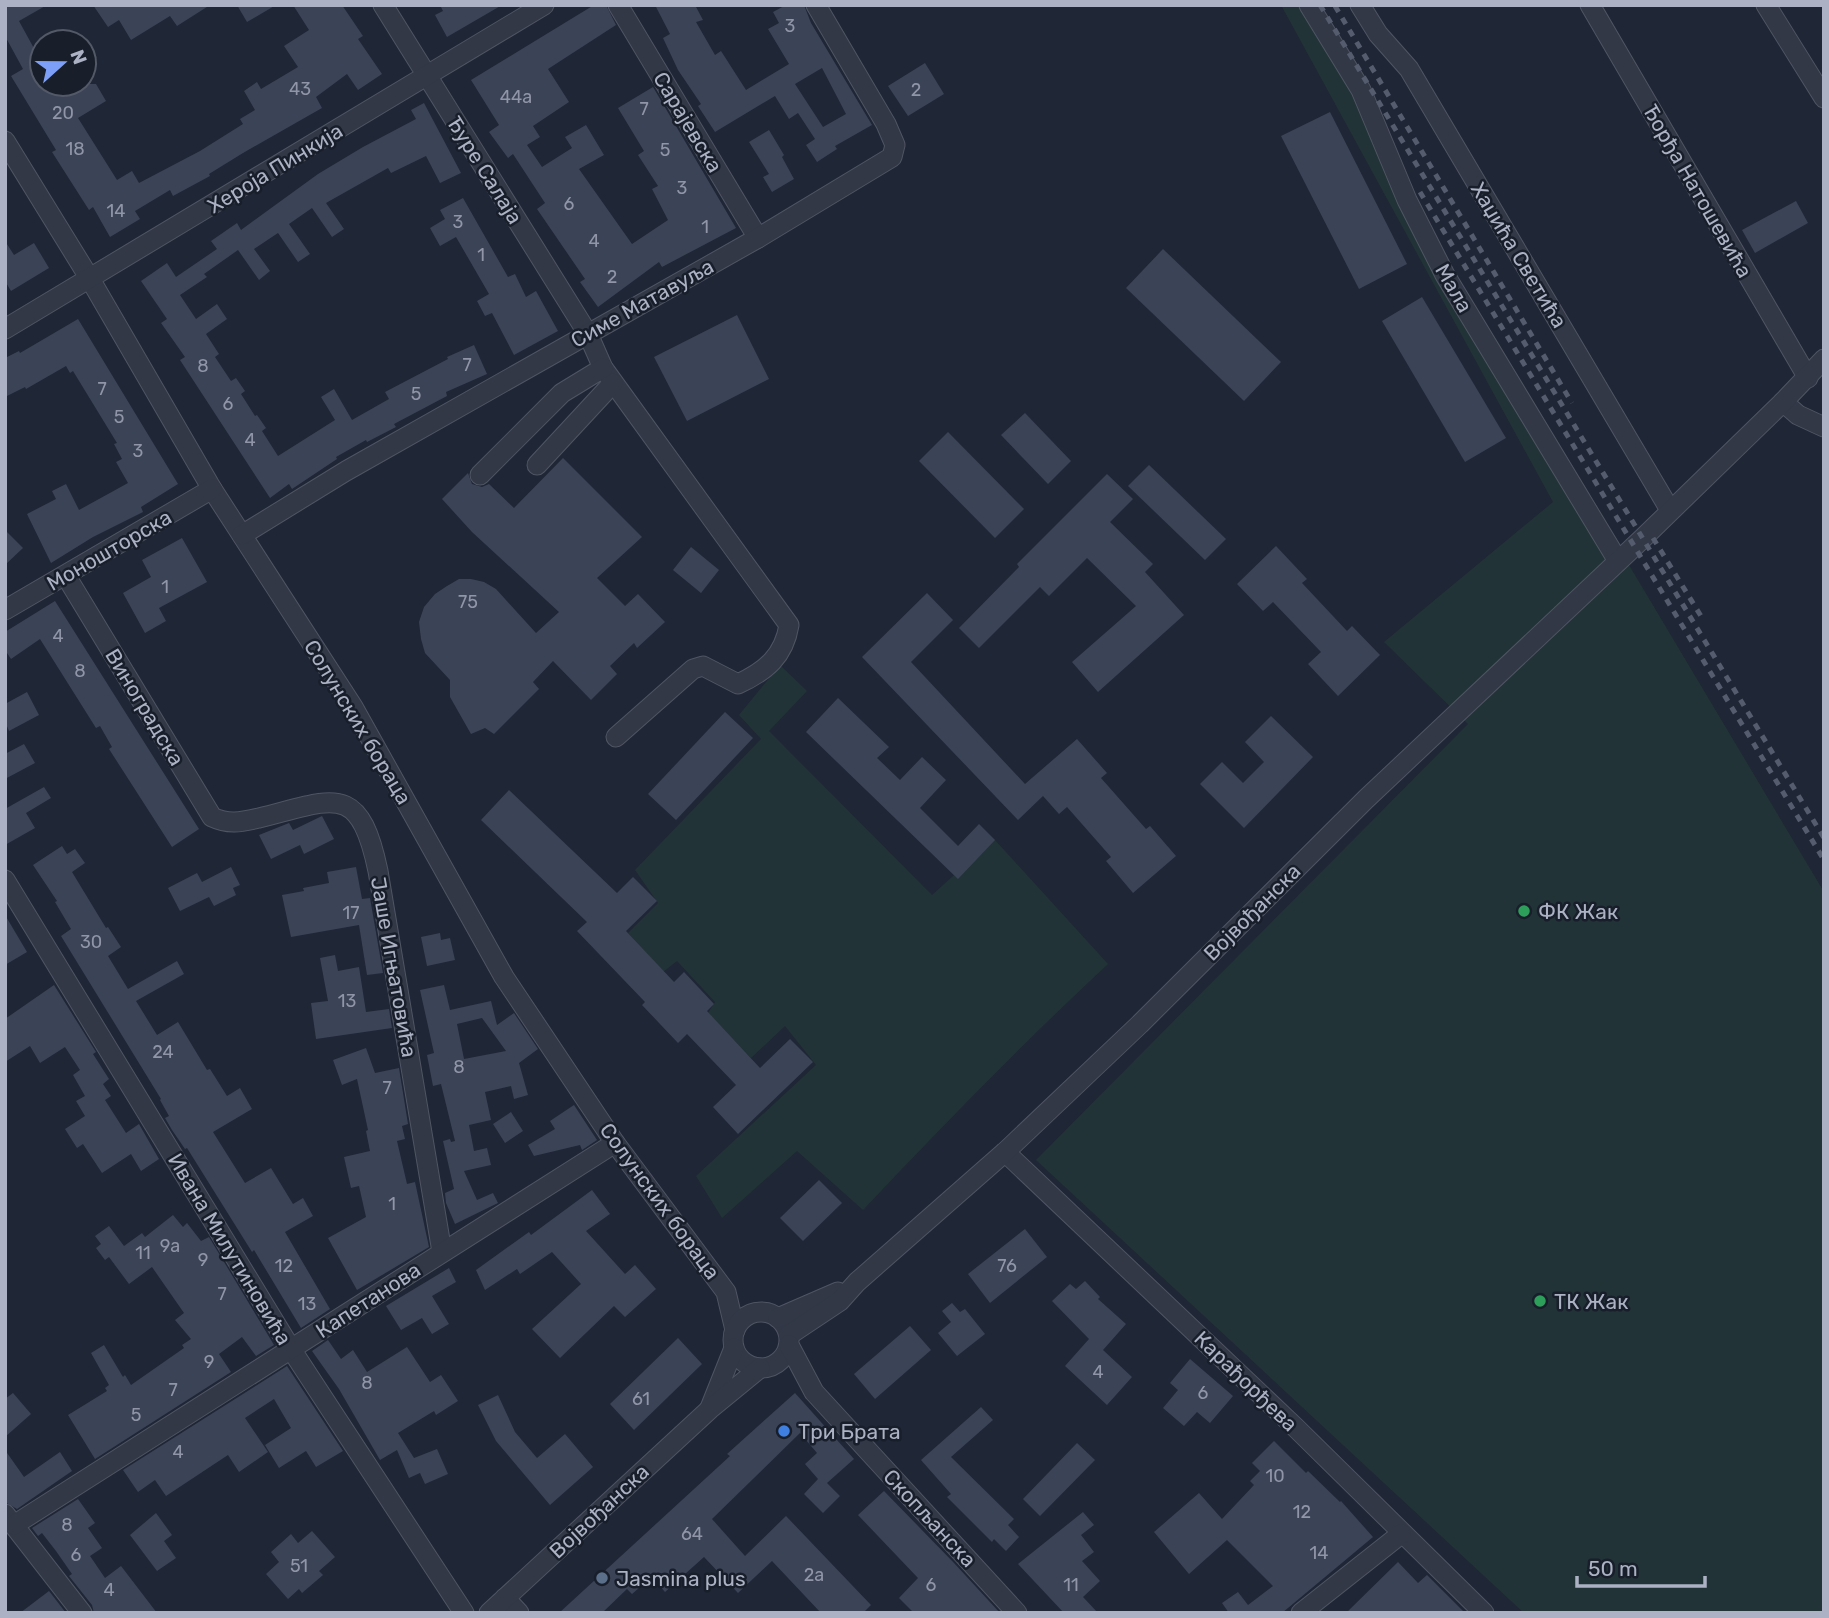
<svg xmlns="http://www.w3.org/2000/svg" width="1829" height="1618" font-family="Rubik,sans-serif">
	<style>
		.green { fill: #223337 }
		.building { fill: #3b4356; fill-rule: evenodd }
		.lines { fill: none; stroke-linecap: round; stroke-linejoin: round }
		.minor-casing { stroke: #505564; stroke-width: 21 }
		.minor { stroke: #323846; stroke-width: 19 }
		.rail { stroke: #545c6d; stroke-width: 5; stroke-dasharray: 7 7; stroke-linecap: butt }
		.leisure-dot { fill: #2e9e5b; stroke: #181e2a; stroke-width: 2.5 }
		.shop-dot { fill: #3f7fe0; stroke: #181e2a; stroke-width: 2.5 }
		.service-dot { fill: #5c6f8a; stroke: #181e2a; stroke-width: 2.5 }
		.labels { text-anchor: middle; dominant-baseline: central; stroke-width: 5; stroke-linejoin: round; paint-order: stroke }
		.number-label { font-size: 18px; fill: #9096a8 }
		.street-label { font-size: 21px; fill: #acb2c3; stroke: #181e2a }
		.poi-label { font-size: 21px; fill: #acb2c3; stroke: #181e2a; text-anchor: start }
	</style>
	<rect width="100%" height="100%" fill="#1f2635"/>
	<g class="green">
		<polygon points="1281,5 1310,5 1385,156 1824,892 1824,1613 1524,1613 1036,1160 1468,724 1384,642 1553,502"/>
		<path d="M780,665L807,691L769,731L932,895L994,839L1108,964C1023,1043 943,1125 863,1210L797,1151L722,1218L696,1176L816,1065L785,1026L751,1058L708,1013L715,1002L677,961L663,972L628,933L658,903L635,870L761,739L739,715Z"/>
	</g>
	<g class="building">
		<polygon points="5,5 47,5 19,21 42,63 42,84 96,84 106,101 78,118 117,180 132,171 139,183 200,151 243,124 240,119 255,110 244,91 257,82 261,89 298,67 284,46 309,30 293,5 342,5 363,36 358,39 382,74 358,90 347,74 316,97 322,108 243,153 209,174 210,176 173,196 170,190 135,211 140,219 110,237 93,207 89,210 52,152 56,150 11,76 23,69 5,36"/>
		<polygon points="93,5 210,5 177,26 170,16 131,40 119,20 108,27"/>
		<polygon points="237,5 276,5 247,22"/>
		<polygon points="440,5 502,5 447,37 435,15 443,11"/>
		<polygon points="594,5 606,5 616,25 548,69 569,102 533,126 540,137 527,145 542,167 572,148 565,137 586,125 604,155 579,169 632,244 668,220 652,189 658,186 638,155 644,151 618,108 653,87 736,228 662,267 659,262 598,307 580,282 585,279 537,209 545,203 513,154 508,158 489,132 499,125 471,80"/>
		<path d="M655,5H695L703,20L696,22L715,55L721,51L746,90L789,64L768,29L779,23L773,12L786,5H804L811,23L872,125L835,146L837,149L817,162L806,145L815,139L798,113L789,119L775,96L715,132L698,106L701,104L678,70L663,38L670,34ZM822,68L846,114L823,127L795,84Z"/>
		<polygon points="925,63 944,94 908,116 888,86"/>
		<polygon points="424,103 461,173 440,183 426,156 391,173 388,168 326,203 344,229 332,237 312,208 289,224 310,254 298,262 278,233 254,249 270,271 259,280 238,250 204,274 207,277 180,295 196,319 217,304 227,319 206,334 219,354 215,357 231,381 236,378 245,391 241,394 255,416 257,415 266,428 262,431 278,456 335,420 321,397 334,389 352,420 389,399 385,392 448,359 447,357 474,345 487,374 446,392 447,396 394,424 396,427 367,442 366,440 336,457 337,459 292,489 289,484 270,498 180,360 185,357 161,323 167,319 141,281 167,263 176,277 217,249 211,241 237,223 241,230 318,174 363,147 416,119 411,110"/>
		<polygon points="1330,112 1407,264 1359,289 1281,136"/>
		<polygon points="769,130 784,155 782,157 794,179 772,192 763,177 769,174 749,142"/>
		<polygon points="463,198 508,277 515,274 526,297 536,291 558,331 514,355 492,313 485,316 477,301 489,294 456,237 440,246 430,228 445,219 440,210"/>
		<polygon points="1796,201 1808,223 1755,253 1742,230"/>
		<polygon points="5,241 14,255 34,243 49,268 11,291 5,281"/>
		<polygon points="1163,249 1281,362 1244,401 1126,288"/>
		<polygon points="1422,297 1506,438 1465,462 1382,321"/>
		<polygon points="737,315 769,379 687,421 654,357"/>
		<polygon points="78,319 178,484 141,507 143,512 93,537 51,563 27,514 56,499 52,491 66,484 79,510 128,483 116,462 122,459 114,444 117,443 73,371 70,373 66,366 26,389 25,387 5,397 5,358 19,351 20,353"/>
		<polygon points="1025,413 1071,461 1048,484 1001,435"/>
		<polygon points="948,432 1024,509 995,538 919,461"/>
		<polygon points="563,458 642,537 597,578 625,606 638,594 665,622 637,648 634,643 610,666 617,674 591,700 553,661 533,682 539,689 494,734 485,728 471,734 450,697 450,680 425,653 421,639 419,622 424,607 435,594 447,586 459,579 471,579 484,582 496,589 536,633 559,612 472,532 442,499 468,473 472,484 482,487 489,484 514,508"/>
		<polygon points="1149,465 1226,539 1205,560 1128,486"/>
		<polygon points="1107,474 1133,499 1110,522 1153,564 1145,572 1184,615 1098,692 1072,662 1136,606 1087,558 1049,596 1040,587 979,648 959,628 1019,567 1017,564"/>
		<polygon points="5,530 23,548 5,565"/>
		<polygon points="182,538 207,582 159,608 166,621 145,633 123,593 151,577 142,560"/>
		<polygon points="1276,546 1307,579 1302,583 1347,631 1352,626 1380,655 1338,696 1308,664 1321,652 1273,602 1263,611 1237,584"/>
		<polygon points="691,547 719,570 701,593 673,570"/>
		<polygon points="927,593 953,620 911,662 1025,784 1077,739 1107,773 1101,778 1146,829 1150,826 1176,856 1133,893 1106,861 1111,857 1067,807 1059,814 1043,796 1018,820 862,657"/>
		<polygon points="55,601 199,829 172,847 109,749 112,747 100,726 96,728 40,639 11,659 5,650 5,632"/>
		<polygon points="27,692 39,715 9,731 5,722 5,704"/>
		<polygon points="838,698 889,747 877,758 900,780 922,757 946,780 920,808 958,846 979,824 995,840 958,879 806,732"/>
		<polygon points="725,712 753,738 676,820 648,794"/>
		<polygon points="1271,716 1313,757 1244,828 1200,784 1222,762 1243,783 1264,762 1245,742"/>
		<polygon points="24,744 35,763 5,779 5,754"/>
		<polygon points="44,787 51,798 26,813 35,828 5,845 5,809"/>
		<polygon points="509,790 617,893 633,877 657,901 626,931 674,982 684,972 714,1004 707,1011 760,1068 790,1039 813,1062 738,1134 713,1107 736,1085 687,1034 678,1043 642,1005 645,1002 577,931 587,922 481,820"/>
		<polygon points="322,816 334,839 304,854 300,845 271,859 259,835 289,823 293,830"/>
		<polygon points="62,846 67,854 75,849 85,863 72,872 106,928 108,927 121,947 108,956 128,989 177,961 184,974 136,1001 157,1035 178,1022 207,1070 210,1069 227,1096 240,1088 252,1109 213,1132 245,1183 271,1168 293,1204 303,1198 313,1216 285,1232 330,1309 301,1328 254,1250 252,1252 187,1148 185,1149 172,1130 165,1118 169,1116 160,1100 161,1099 61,936 71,929 55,902 57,901 33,865"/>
		<polygon points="231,867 240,885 233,888 236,895 214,906 209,897 180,911 168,888 197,873 202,882"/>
		<polygon points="356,867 362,899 370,898 383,973 367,975 359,925 291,937 282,895 304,891 303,888 329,883 327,872"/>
		<polygon points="5,915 27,952 5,965"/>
		<polygon points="440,933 441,940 450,938 455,960 427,966 421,937"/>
		<polygon points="335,955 338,971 359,967 366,1012 389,1009 392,1028 316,1039 311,1003 328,1001 320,958"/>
		<polygon points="54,985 96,1052 93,1054 109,1079 103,1084 111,1096 105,1100 126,1133 139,1124 159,1159 141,1171 131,1154 102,1173 83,1144 77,1148 65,1129 85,1116 76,1101 85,1096 73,1075 80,1070 65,1047 40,1063 30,1046 5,1062 5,1019"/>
		<path d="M444,985L450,1010L491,1001L497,1025L514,1013L538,1049L519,1063L528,1095L514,1099L511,1086L485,1092L491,1120L469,1125L474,1151L487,1148L491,1165L464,1171L477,1200L493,1193L498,1203L455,1224L446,1203L445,1193L454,1189L443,1141L450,1139L451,1142L455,1141L441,1084L433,1086L427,1055L434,1053L420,990ZM482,1018L506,1051L464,1059L457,1024Z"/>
		<polygon points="366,1048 375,1073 399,1068 408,1124 402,1126 405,1139 397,1141 407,1184 415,1182 429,1247 357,1290 328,1238 366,1217 359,1186 351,1188 344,1157 370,1151 366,1131 368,1130 357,1079 342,1085 333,1060"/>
		<polygon points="574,1105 597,1140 582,1150 580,1145 534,1156 528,1145 555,1129 550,1121"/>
		<polygon points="511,1112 523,1131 505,1143 493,1124"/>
		<polygon points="819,1180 842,1203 803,1241 780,1218"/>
		<polygon points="592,1190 610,1214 586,1231 625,1274 635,1265 656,1289 625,1317 614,1306 560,1358 532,1329 581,1284 552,1252 520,1274 517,1269 485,1290 476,1270 529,1232 531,1235"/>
		<polygon points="173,1215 183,1227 187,1223 201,1241 209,1237 274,1345 256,1356 242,1337 219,1354 231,1372 95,1459 68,1415 107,1391 105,1388 109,1385 91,1353 104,1345 123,1377 125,1375 131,1385 184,1348 182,1345 191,1339 175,1320 184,1313 152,1267 129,1284 109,1257 105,1260 96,1248 101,1244 95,1236 109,1226 124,1246 142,1233 145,1237"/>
		<polygon points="1025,1229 1047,1257 990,1303 968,1274"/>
		<polygon points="449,1268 456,1282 432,1296 449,1324 432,1334 422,1318 401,1330 386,1306"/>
		<polygon points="1085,1281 1100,1297 1098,1299 1126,1324 1103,1350 1132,1377 1107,1405 1065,1366 1089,1339 1052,1301 1070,1284 1076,1289"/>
		<polygon points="952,1303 960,1312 965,1309 985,1334 957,1356 938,1333 951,1322 942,1311"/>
		<polygon points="910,1326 931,1350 875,1399 854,1374"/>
		<polygon points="678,1338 702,1364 634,1430 610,1404"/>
		<polygon points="328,1340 341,1359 353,1350 367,1372 407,1347 430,1382 441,1375 458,1401 436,1415 434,1411 398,1433 414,1458 437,1449 448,1474 425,1484 420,1473 409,1478 397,1450 380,1460 339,1389 312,1351"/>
		<polygon points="1190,1359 1233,1396 1210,1423 1197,1412 1184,1426 1163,1408 1178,1390 1170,1383"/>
		<polygon points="287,1366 343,1451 316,1467 306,1451 279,1468 265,1445 291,1428 274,1399 245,1418 268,1452 239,1472 228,1455 166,1496 155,1480 138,1492 123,1470"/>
		<polygon points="13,1393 31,1414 5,1437 5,1399"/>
		<polygon points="795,1393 854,1459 827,1483 840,1496 823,1513 804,1494 818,1479 805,1464 817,1453 800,1433 712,1519 745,1556 786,1516 871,1605 863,1613 821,1613 772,1561 738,1593 704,1557 665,1592 652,1577 632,1594 627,1589 602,1613 559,1613 730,1456 727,1454"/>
		<polygon points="498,1395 515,1432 537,1458 565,1434 593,1467 550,1505 496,1441 478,1405"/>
		<polygon points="981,1407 993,1420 951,1457 1014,1519 1008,1525 1019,1537 1006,1551 994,1539 992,1542 947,1497 951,1494 921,1460"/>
		<polygon points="1274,1441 1306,1473 1308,1471 1340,1502 1341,1501 1373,1537 1282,1613 1229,1613 1222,1603 1238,1592 1248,1605 1273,1586 1227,1540 1189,1574 1154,1532 1199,1493 1222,1519 1254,1485 1250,1481 1260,1471 1252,1463"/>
		<polygon points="1077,1443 1095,1460 1040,1516 1023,1499"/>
		<polygon points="5,1450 24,1477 60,1452 72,1471 17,1509 5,1502"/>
		<polygon points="884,1491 954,1563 1000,1613 914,1613 899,1598 918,1578 858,1515"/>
		<polygon points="78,1499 95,1523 88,1528 102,1548 90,1556 105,1578 121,1566 157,1613 94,1613 92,1605 69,1576 72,1574 56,1551 42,1533 38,1536 32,1528"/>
		<polygon points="1083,1512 1094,1525 1081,1535 1094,1552 1082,1561 1100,1581 1083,1597 1098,1613 1064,1613 1018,1564"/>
		<polygon points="156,1513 172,1535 164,1541 176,1558 157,1571 130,1535"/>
		<polygon points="312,1531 335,1557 319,1571 323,1575 302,1593 299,1589 288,1599 266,1574 279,1562 271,1552 291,1534 298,1543"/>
		<polygon points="1398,1562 1418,1583 1427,1575 1465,1613 1346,1613"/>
		<polygon points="49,1591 66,1613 20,1613"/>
	</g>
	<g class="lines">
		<defs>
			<g id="minor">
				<path d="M383,5L588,334L603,368L789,625C784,656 766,671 738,684L703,666L693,669L616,737"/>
				<polyline points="618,5 758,238"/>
				<polyline points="1309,5 1361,90 1407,200 1445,275 1618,561"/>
				<polyline points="1360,5 1378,34 1409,69 1670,510"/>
				<polyline points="1590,5 1808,378"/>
				<polyline points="1766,5 1824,98"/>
				<polyline points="5,141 90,279 212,489 353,707 504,977 615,1143 726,1292 735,1330"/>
				<polyline points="5,329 544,5"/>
				<polyline points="1783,402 1798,415 1824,427"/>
				<polyline points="537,465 613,383"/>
				<polyline points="480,475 562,393 603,368"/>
				<polyline points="242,535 346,471 758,238 892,157 895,145 886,124 816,5"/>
				<path d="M66,576L212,817C229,825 241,822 259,818C333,800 359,780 378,871L442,1252"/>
				<polyline points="5,610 212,489"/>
				<polyline points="5,880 291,1349 464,1613"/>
				<polyline points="1005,1152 1295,1427 1484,1613"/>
				<circle cx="761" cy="1340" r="28"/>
				<polyline points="778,1318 838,1292"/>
				<polyline points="789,1335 840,1301 857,1282 1005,1152 1140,1024 1366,799 1643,538 1783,402 1824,359"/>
				<polyline points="789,1345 814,1392 1017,1613"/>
				<polyline points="710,1408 734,1348"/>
				<polyline points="5,1514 82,1613"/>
				<polyline points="14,1525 615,1143"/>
				<polyline points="505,1598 519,1613"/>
				<polyline points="489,1613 710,1409 760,1368"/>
				<polyline points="1301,1613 1401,1534"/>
			</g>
		</defs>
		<use href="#minor" class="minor-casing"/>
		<use href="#minor" class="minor"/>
		<g class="rail">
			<polyline points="1320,5 1824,838"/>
			<polyline points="1335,6 1572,403"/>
			<polyline points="1420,192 1824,860"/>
			<polyline points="1653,538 1704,621"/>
		</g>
	</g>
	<g class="leisure-dot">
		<circle cx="1524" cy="911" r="7"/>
		<circle cx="1540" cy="1301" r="7"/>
	</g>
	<circle class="shop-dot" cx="784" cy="1431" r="7"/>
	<circle class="service-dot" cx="602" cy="1578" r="7"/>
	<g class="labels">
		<g class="number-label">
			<text x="790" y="26">3</text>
			<text x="300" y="89">43</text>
			<text x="916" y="90">2</text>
			<text x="516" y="97">44a</text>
			<text x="644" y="109">7</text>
			<text x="63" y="113">20</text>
			<text x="75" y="149">18</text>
			<text x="665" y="150">5</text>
			<text x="682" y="188">3</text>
			<text x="569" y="204">6</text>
			<text x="116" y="211">14</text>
			<text x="458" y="222">3</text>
			<text x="705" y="227">1</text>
			<text x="594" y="241">4</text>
			<text x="481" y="255">1</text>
			<text x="612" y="277">2</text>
			<text x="467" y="365">7</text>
			<text x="203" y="366">8</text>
			<text x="102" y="389">7</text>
			<text x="416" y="394">5</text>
			<text x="228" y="404">6</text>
			<text x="119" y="417">5</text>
			<text x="250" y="440">4</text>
			<text x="138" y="451">3</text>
			<text x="165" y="587">1</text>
			<text x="468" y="602">75</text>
			<text x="58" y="636">4</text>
			<text x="80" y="671">8</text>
			<text x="351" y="913">17</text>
			<text x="91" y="942">30</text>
			<text x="347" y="1001">13</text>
			<text x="163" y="1052">24</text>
			<text x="459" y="1067">8</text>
			<text x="387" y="1088">7</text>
			<text x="392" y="1204">1</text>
			<text x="170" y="1246">9a</text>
			<text x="143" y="1253">11</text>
			<text x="203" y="1260">9</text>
			<text x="284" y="1266">12</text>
			<text x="1007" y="1266">76</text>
			<text x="222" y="1294">7</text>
			<text x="307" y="1304">13</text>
			<text x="209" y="1362">9</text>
			<text x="1098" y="1372">4</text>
			<text x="367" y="1383">8</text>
			<text x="173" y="1390">7</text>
			<text x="1203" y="1393">6</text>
			<text x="641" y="1399">61</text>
			<text x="136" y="1415">5</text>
			<text x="178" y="1452">4</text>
			<text x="1275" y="1476">10</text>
			<text x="1302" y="1512">12</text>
			<text x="67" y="1525">8</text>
			<text x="692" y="1534">64</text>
			<text x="1319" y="1553">14</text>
			<text x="76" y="1555">6</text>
			<text x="299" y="1566">51</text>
			<text x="814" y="1575">2a</text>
			<text x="931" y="1585">6</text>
			<text x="1071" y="1585">11</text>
			<text x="109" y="1590">4</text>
		</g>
		<g class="street-label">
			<text transform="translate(688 122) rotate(59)">Сарајевска</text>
			<text transform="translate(275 168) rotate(-31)">Хероја Пинкија</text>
			<text transform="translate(485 170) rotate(58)">Ђуре Салаја</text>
			<text transform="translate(1698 191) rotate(60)">Ђорђа Натошевића</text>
			<text transform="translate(1519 255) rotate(59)">Хаџића Светића</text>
			<text transform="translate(1454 288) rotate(60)">Мала</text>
			<text transform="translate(642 303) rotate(-29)">Симе Матавуља</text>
			<text transform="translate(109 550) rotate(-30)">Моношторска</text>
			<text transform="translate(145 707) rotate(59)">Виноградска</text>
			<text transform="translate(358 722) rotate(59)">Солунских бораца</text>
			<text transform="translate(1252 912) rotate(-45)">Војвођанска</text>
			<text transform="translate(394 967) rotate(80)">Јаше Игњатовића</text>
			<text transform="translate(660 1201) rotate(54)">Солунских бораца</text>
			<text transform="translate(230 1249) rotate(59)">Ивана Милутиновића</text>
			<text transform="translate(368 1300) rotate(-33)">Капетанова</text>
			<text transform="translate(1246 1381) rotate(44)">Карађорђева</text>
			<text transform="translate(599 1511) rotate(-43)">Војвођанска</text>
			<text transform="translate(930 1518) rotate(47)">Скопљанска</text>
		</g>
		<g class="poi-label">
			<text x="1538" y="911">ФК Жак</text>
			<text x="1554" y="1301">ТК Жак</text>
			<text x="798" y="1431">Три Брата</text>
			<text x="616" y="1578">Jasmina plus</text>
		</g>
	</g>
	<rect width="1829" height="1618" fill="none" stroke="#acb2c3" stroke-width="14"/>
	<g transform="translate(63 63) rotate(69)"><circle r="33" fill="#181e2a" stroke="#535967" stroke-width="2"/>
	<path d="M0-5L12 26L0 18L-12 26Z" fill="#7d9ff7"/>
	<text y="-10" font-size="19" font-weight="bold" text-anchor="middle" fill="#acb2c3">N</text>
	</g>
	<path d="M1577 1576v10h128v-10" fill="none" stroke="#acb2c3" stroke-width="3.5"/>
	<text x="1588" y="1576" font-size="21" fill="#acb2c3" stroke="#181e2a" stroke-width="5" paint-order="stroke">50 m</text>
</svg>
